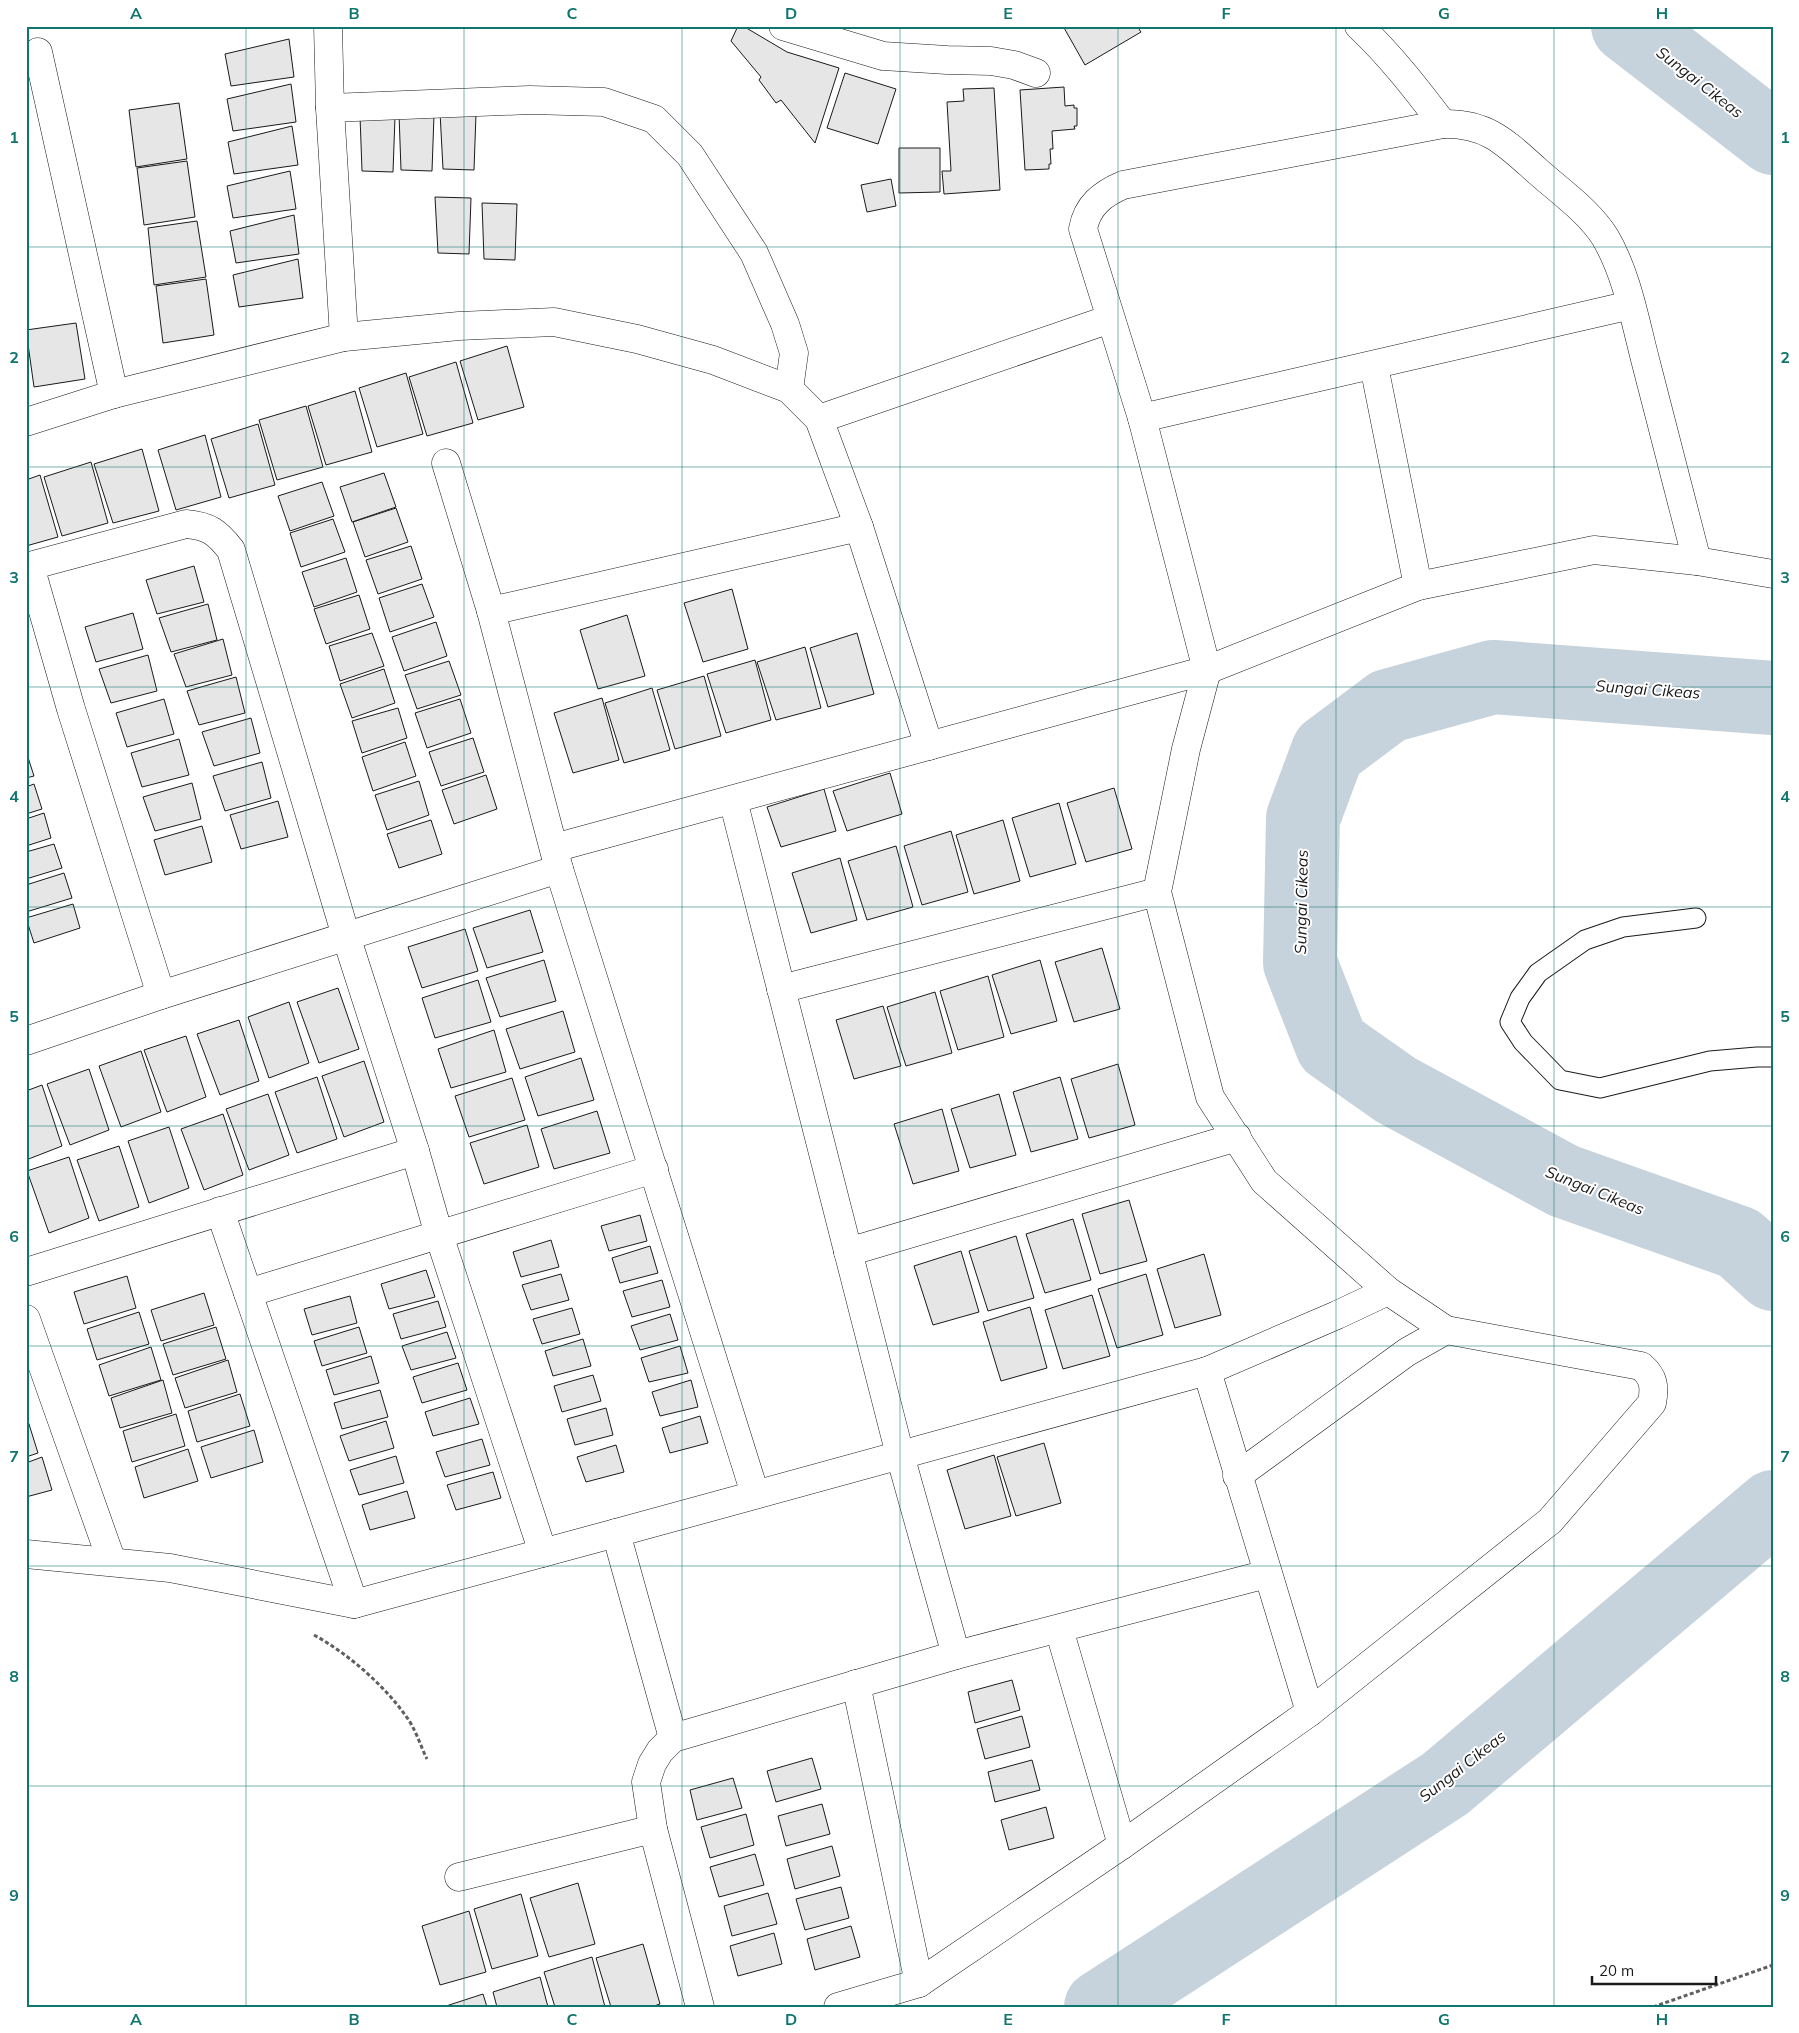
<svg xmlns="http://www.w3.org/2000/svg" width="1799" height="2033" font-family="Mulish,sans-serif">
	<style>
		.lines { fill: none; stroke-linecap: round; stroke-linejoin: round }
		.river { stroke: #c6d2dc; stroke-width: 74 }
		.building { fill: #e6e6e6; stroke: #1a1a1a }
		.service-casing { stroke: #1a1a1a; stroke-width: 21 }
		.minor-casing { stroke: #1a1a1a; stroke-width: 29 }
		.path { stroke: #5f5f5f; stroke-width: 3; stroke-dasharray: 4 2.5; stroke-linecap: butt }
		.service { stroke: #fff; stroke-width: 19 }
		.minor { stroke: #fff; stroke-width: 28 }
		.grid { fill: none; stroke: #0f766e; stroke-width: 1; stroke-opacity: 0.55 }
		.labels { text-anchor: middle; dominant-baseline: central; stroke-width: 4; stroke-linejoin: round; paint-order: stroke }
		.water-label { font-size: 16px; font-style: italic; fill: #1a1a1a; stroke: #fff }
		.neatline { fill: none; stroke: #0f766e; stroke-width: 2 }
		.grid-label { font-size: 16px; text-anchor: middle; font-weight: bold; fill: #0f766e }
	</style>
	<rect width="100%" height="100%" fill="#fff"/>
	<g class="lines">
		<g class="river">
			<polyline points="1628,26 1773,138"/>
			<polyline points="1773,698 1493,677 1388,706 1328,751 1303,818 1300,963 1332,1045 1396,1090 1564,1181 1739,1243 1773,1274"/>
			<polyline points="1101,2007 1445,1784 1773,1507"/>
		</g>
	</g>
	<g class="building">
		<polygon points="738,26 743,26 787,52 839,68 815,143 781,100 776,103 759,80 761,77 731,41"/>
		<polygon points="1063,26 1137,26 1141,32 1085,65"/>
		<polygon points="289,39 294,77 231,86 225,54"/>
		<polygon points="845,73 896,89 878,144 827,128"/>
		<polygon points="291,84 296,122 233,131 227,99"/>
		<polygon points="1064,87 1065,106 1074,105 1074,108 1077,108 1077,126 1074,126 1075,129 1052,131 1053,149 1050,149 1051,164 1049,164 1049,169 1025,170 1020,90"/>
		<polygon points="994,88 1000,190 944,194 942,171 951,171 947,102 964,101 963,89"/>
		<polygon points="179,103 187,159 136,167 129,110"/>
		<polygon points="440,112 476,114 474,170 443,169"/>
		<polygon points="399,114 434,115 432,171 401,170"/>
		<polygon points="360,116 395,117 393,172 362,171"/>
		<polygon points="292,126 298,165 234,174 228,142"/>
		<polygon points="899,148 940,148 940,192 899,193"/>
		<polygon points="187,161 195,217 144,225 137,168"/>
		<polygon points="290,171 296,209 233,218 227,186"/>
		<polygon points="891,179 896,206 867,212 861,185"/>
		<polygon points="435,197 471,198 469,254 438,253"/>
		<polygon points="482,203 517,204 515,260 484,259"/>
		<polygon points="294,215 299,254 236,263 230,231"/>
		<polygon points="197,221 206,277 154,285 148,228"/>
		<polygon points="298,259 303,298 239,307 233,275"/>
		<polygon points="206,279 214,335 163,343 156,286"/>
		<polygon points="76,323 85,379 34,387 26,330"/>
		<polygon points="507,346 524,407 478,420 460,361"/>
		<polygon points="456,362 473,423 427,436 409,377"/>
		<polygon points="406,373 423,434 377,447 359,388"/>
		<polygon points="355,391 372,452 326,465 308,406"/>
		<polygon points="306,406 323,467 277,480 259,420"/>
		<polygon points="258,424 275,485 229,498 211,439"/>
		<polygon points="205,435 221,497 176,510 158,450"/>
		<polygon points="142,449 159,511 113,523 94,464"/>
		<polygon points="91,462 108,523 62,536 44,477"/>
		<polygon points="384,473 396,507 352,522 340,487"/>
		<polygon points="40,475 58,537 26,546 26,480"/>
		<polygon points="322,482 334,516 290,531 278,496"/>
		<polygon points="396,508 408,542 365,557 353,522"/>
		<polygon points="333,519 345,552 301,567 290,533"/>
		<polygon points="411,546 422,579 378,594 366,560"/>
		<polygon points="346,558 357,592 314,607 302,572"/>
		<polygon points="194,566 204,602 157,614 146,580"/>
		<polygon points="422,584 434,617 390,632 379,598"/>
		<polygon points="732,589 748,649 703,662 684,603"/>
		<polygon points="359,595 370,629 326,644 314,609"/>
		<polygon points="208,604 217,640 171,652 159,618"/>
		<polygon points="133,613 143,649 96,662 85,627"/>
		<polygon points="627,615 645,676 598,689 580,630"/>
		<polygon points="436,622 447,656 404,671 392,637"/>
		<polygon points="372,633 384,666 340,681 329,646"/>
		<polygon points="857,633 874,694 828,707 810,648"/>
		<polygon points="223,639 232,675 186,687 174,654"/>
		<polygon points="805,647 821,708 776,720 757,662"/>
		<polygon points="148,655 157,691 111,703 99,669"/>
		<polygon points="755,660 771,720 726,733 707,674"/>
		<polygon points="449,661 461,695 417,709 405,675"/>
		<polygon points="384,669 395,703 352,718 340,684"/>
		<polygon points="704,676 721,736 675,749 657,690"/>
		<polygon points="236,677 245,713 199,725 187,691"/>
		<polygon points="652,688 670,750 624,763 605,703"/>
		<polygon points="602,698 619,760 573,773 554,713"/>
		<polygon points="164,699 174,734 127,747 116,713"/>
		<polygon points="460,699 471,733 427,748 415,713"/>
		<polygon points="398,708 407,738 362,753 352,721"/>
		<polygon points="251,718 260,753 214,766 202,732"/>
		<polygon points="473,738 484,772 441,786 429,752"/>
		<polygon points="179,739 189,775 142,787 131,753"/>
		<polygon points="405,742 416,776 373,791 362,757"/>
		<polygon points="26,751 34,776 26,778"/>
		<polygon points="262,762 271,798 225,811 213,776"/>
		<polygon points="890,773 902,814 847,831 833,791"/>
		<polygon points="486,775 497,809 454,824 442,790"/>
		<polygon points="419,781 429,815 387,830 375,795"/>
		<polygon points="192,783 201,819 155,831 143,797"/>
		<polygon points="34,784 42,809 26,814 26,787"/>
		<polygon points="1114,788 1132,849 1086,862 1067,803"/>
		<polygon points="824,789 836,831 781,847 767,807"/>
		<polygon points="278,801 288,837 241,849 230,815"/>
		<polygon points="1059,803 1076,864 1030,877 1012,818"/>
		<polygon points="44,813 51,838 26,846 26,819"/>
		<polygon points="431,820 442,854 399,868 387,834"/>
		<polygon points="1003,820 1020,881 974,894 956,835"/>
		<polygon points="202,826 212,862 165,875 154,840"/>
		<polygon points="951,831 968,892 922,905 904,846"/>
		<polygon points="54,844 62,868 26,879 26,852"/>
		<polygon points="896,846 913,907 867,920 848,861"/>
		<polygon points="840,858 857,920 811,933 792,873"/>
		<polygon points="64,873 72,898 26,912 26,885"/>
		<polygon points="73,904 80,928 34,943 26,918"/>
		<polygon points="530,910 543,952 487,968 473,928"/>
		<polygon points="465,929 478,971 422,988 408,947"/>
		<polygon points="1102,948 1120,1009 1074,1022 1055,962"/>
		<polygon points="544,960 556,1001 500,1017 486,978"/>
		<polygon points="1040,960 1057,1021 1011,1034 992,975"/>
		<polygon points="988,976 1004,1037 958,1050 940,991"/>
		<polygon points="478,980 491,1022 435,1038 422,998"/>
		<polygon points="338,988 359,1049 319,1063 297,1002"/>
		<polygon points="935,992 952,1053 906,1066 887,1007"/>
		<polygon points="289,1002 309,1063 269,1078 248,1017"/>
		<polygon points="883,1006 901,1066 854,1079 836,1020"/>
		<polygon points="563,1011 575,1052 520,1069 506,1029"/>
		<polygon points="239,1020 259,1081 220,1095 197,1034"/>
		<polygon points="494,1030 506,1072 451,1088 438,1049"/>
		<polygon points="186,1036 206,1097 167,1112 144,1050"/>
		<polygon points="141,1051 161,1112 121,1127 99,1066"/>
		<polygon points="581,1058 594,1100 538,1116 525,1077"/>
		<polygon points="364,1061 384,1122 344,1137 322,1076"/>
		<polygon points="1118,1064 1135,1125 1089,1138 1071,1079"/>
		<polygon points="89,1069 109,1130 70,1145 47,1084"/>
		<polygon points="317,1077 337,1139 297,1153 275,1092"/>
		<polygon points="1060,1077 1078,1139 1031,1152 1013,1092"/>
		<polygon points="512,1078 525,1120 469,1137 455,1096"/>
		<polygon points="42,1085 62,1146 26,1160 26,1091"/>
		<polygon points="268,1094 289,1155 249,1170 226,1109"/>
		<polygon points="999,1094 1016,1155 970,1168 951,1109"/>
		<polygon points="942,1109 959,1171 913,1184 894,1124"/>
		<polygon points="597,1111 610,1153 554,1169 541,1129"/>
		<polygon points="223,1114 243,1175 204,1190 181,1129"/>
		<polygon points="527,1125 539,1167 484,1184 470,1143"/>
		<polygon points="169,1127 189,1188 149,1203 128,1141"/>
		<polygon points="119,1146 139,1207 99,1221 77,1160"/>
		<polygon points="69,1157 89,1218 49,1233 27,1171"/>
		<polygon points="1129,1200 1147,1261 1100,1274 1082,1214"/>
		<polygon points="640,1215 647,1241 609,1251 601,1226"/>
		<polygon points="1073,1219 1091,1280 1045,1293 1026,1234"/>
		<polygon points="1016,1236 1034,1298 988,1311 969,1251"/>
		<polygon points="551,1240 559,1267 521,1277 513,1252"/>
		<polygon points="650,1246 658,1273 620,1283 612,1258"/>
		<polygon points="961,1251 979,1312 933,1325 914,1266"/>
		<polygon points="1204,1254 1221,1315 1175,1328 1157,1269"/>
		<polygon points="426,1270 435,1297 389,1309 381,1284"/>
		<polygon points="561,1274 569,1300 531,1310 522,1285"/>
		<polygon points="1146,1274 1163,1335 1117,1348 1098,1289"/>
		<polygon points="127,1276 136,1308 84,1324 74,1292"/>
		<polygon points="662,1280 670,1307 632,1317 623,1291"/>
		<polygon points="204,1293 214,1325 161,1341 151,1310"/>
		<polygon points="1092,1295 1110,1356 1063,1369 1045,1310"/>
		<polygon points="350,1296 357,1323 312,1335 304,1309"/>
		<polygon points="438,1301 446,1327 401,1339 393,1314"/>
		<polygon points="1030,1307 1047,1368 1001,1381 983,1322"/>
		<polygon points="572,1308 580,1334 542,1344 533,1319"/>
		<polygon points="139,1312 149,1344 97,1360 87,1329"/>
		<polygon points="670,1314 678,1340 640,1350 631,1326"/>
		<polygon points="216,1327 226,1359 173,1375 163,1344"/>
		<polygon points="359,1327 367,1353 322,1366 314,1341"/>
		<polygon points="447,1332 456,1358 411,1370 402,1346"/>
		<polygon points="583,1339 591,1366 553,1376 545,1351"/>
		<polygon points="680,1346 688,1373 649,1382 641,1358"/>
		<polygon points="151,1347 161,1380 109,1396 99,1365"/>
		<polygon points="371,1356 379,1383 334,1395 326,1370"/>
		<polygon points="228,1360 237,1392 185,1408 175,1378"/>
		<polygon points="458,1363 467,1390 422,1403 413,1377"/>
		<polygon points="593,1375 601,1401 562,1412 554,1386"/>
		<polygon points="163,1380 172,1413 120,1428 111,1398"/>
		<polygon points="691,1380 698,1407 660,1416 652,1392"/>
		<polygon points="380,1390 388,1417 342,1429 334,1403"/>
		<polygon points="240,1394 250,1426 197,1442 188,1411"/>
		<polygon points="470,1398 479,1424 433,1436 425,1412"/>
		<polygon points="606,1408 613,1435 575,1445 567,1419"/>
		<polygon points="176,1414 185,1446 132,1462 123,1431"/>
		<polygon points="700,1416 708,1443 670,1453 662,1428"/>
		<polygon points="28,1421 38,1453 26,1457 26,1422"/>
		<polygon points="386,1421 394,1448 349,1461 340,1436"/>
		<polygon points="254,1430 263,1462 211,1478 201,1447"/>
		<polygon points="482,1439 490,1465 445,1477 436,1452"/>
		<polygon points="1044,1443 1061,1503 1016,1516 997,1457"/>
		<polygon points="616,1445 624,1472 586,1482 577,1457"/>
		<polygon points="188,1449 198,1481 144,1498 135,1467"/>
		<polygon points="994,1455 1011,1516 965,1529 947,1470"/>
		<polygon points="396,1456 404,1483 359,1495 350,1470"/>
		<polygon points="42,1457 52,1490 26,1497 26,1463"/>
		<polygon points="493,1472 501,1498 456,1510 447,1485"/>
		<polygon points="407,1491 415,1518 370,1530 362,1505"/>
		<polygon points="1012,1680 1020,1710 975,1723 968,1692"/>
		<polygon points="1022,1716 1030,1747 985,1759 977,1729"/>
		<polygon points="812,1758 821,1789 776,1802 767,1771"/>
		<polygon points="1032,1760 1040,1790 995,1802 988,1772"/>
		<polygon points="733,1778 742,1808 697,1820 690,1790"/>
		<polygon points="822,1804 830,1834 786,1846 778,1816"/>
		<polygon points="1046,1807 1054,1838 1009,1850 1001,1820"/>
		<polygon points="746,1814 754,1845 710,1858 701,1827"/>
		<polygon points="832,1846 840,1876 795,1889 787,1859"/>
		<polygon points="755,1854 764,1885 719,1897 710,1867"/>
		<polygon points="578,1883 595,1944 549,1957 530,1898"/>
		<polygon points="841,1887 849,1918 805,1930 796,1899"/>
		<polygon points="768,1893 777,1924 732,1936 724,1906"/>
		<polygon points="521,1894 538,1956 492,1969 474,1909"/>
		<polygon points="469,1911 486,1972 440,1985 422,1926"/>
		<polygon points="851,1926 860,1957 815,1970 807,1939"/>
		<polygon points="774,1933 782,1964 738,1976 730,1946"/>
		<polygon points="643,1944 660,2004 651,2007 611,2007 596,1958"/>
		<polygon points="592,1957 605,2007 555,2007 544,1972"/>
		<polygon points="540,1977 548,2007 497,2007 493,1992"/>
		<polygon points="483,1994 487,2007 443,2007"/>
	</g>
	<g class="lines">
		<defs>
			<polyline id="service" points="1696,918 1623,927 1585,940 1538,973 1520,998 1510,1022 1523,1042 1560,1080 1600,1088 1710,1061 1757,1057 1773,1057"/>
			<g id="minor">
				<polyline points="328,26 330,108 344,337"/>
				<polyline points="783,26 883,56 947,60 991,61 1014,65 1036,73"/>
				<path d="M1359,26C1391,56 1417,90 1443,124"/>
				<polyline points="38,52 114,394"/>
				<polyline points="330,108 530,100 604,102 654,119 690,155 754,253 785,324 794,353 789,389"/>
				<polyline points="1374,366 1418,586"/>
				<polyline points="1142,418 1631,305"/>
				<polyline points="819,419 1110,319"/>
				<polyline points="26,422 114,394 344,337 459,326 554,322 637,339 713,360 789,389 819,419 859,527 929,746"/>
				<polyline points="446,463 491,611 559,869 755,1494"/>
				<polyline points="30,566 71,709 161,995"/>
				<path d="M26,567L186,524C209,526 217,532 231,550L346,936L415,1151L439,1235L543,1553"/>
				<polyline points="491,611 859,527"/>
				<polyline points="733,800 900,1455 956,1655"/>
				<polyline points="554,848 1207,670 1418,586 1594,550 1697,561 1773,574"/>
				<polyline points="781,989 1157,892"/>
				<polyline points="26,1041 161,995 559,869"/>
				<polyline points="220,1211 354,1604"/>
				<polyline points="848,1252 1237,1137"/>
				<polyline points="26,1272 415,1151"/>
				<path d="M1388,1291L1264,1181L1210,1097L1157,892L1186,749L1207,670L1142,418L1083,229C1087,206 1102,194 1123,185L1443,124C1486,123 1504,141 1535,169C1558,190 1588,210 1605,237C1627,274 1635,321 1646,363C1663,429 1680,495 1697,561"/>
				<polyline points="248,1293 654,1169"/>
				<polyline points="26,1319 112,1562"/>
				<polyline points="1207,1371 1310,1712"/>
				<polyline points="26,1554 170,1568 354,1604 616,1533"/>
				<polyline points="1059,1629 1122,1845"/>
				<polyline points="856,1684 919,1983"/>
				<polyline points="673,1738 616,1533 1207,1371 1337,1315 1388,1291 1446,1330"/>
				<polyline points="459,1877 653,1829"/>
				<polyline points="700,2007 653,1829 646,1782 652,1764 660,1751 673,1738 956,1655 1267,1574"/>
				<path d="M838,2007L919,1983L1122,1845L1310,1712L1550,1521L1652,1403C1655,1387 1654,1377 1641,1366L1446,1330L1407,1352L1237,1476"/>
			</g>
		</defs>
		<use href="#service" class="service-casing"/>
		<use href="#minor" class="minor-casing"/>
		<g class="path">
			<path d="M314,1635C347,1653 383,1684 405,1715C415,1727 420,1745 427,1759"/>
			<polyline points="1653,2007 1773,1965"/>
		</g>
		<use href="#service" class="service"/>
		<use href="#minor" class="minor"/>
	</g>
	<path class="grid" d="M246,26V2007M464,26V2007M682,26V2007M900,26V2007M1118,26V2007M1336,26V2007M1554,26V2007M26,247H1773M26,467H1773M26,687H1773M26,907H1773M26,1126H1773M26,1346H1773M26,1566H1773M26,1786H1773"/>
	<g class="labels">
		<g class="water-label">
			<text transform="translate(1700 82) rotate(38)">Sungai Cikeas</text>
			<text transform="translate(1648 689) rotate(4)">Sungai Cikeas</text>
			<text transform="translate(1301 902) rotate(-89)">Sungai Cikeas</text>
			<text transform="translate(1595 1190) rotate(22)">Sungai Cikeas</text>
			<text transform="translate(1462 1766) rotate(-38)">Sungai Cikeas</text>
		</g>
	</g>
	<rect width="1799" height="2033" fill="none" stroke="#ffffff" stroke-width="55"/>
	<path d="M1592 1976v8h124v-8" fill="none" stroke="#1a1a1a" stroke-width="2.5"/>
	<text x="1599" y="1976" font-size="15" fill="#1a1a1a" stroke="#ffffff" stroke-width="4" paint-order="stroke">20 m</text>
	<rect x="28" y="28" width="1744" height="1978" class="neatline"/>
	<g class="grid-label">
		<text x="136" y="19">A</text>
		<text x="354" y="19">B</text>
		<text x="572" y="19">C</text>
		<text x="791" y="19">D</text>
		<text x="1008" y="19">E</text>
		<text x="1226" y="19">F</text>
		<text x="1444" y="19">G</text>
		<text x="1662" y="19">H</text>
		<text x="14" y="143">1</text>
		<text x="1785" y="143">1</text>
		<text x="14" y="363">2</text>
		<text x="1785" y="363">2</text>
		<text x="14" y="583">3</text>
		<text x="1785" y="583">3</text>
		<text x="14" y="802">4</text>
		<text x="1785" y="802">4</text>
		<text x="14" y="1022">5</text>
		<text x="1785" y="1022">5</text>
		<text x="14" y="1242">6</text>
		<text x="1785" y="1242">6</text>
		<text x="14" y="1462">7</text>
		<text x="1785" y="1462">7</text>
		<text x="14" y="1682">8</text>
		<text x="1785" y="1682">8</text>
		<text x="14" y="1901">9</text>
		<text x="1785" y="1901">9</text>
		<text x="136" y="2025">A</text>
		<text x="354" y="2025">B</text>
		<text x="572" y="2025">C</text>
		<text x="791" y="2025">D</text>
		<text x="1008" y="2025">E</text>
		<text x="1226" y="2025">F</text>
		<text x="1444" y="2025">G</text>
		<text x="1662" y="2025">H</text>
	</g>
</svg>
